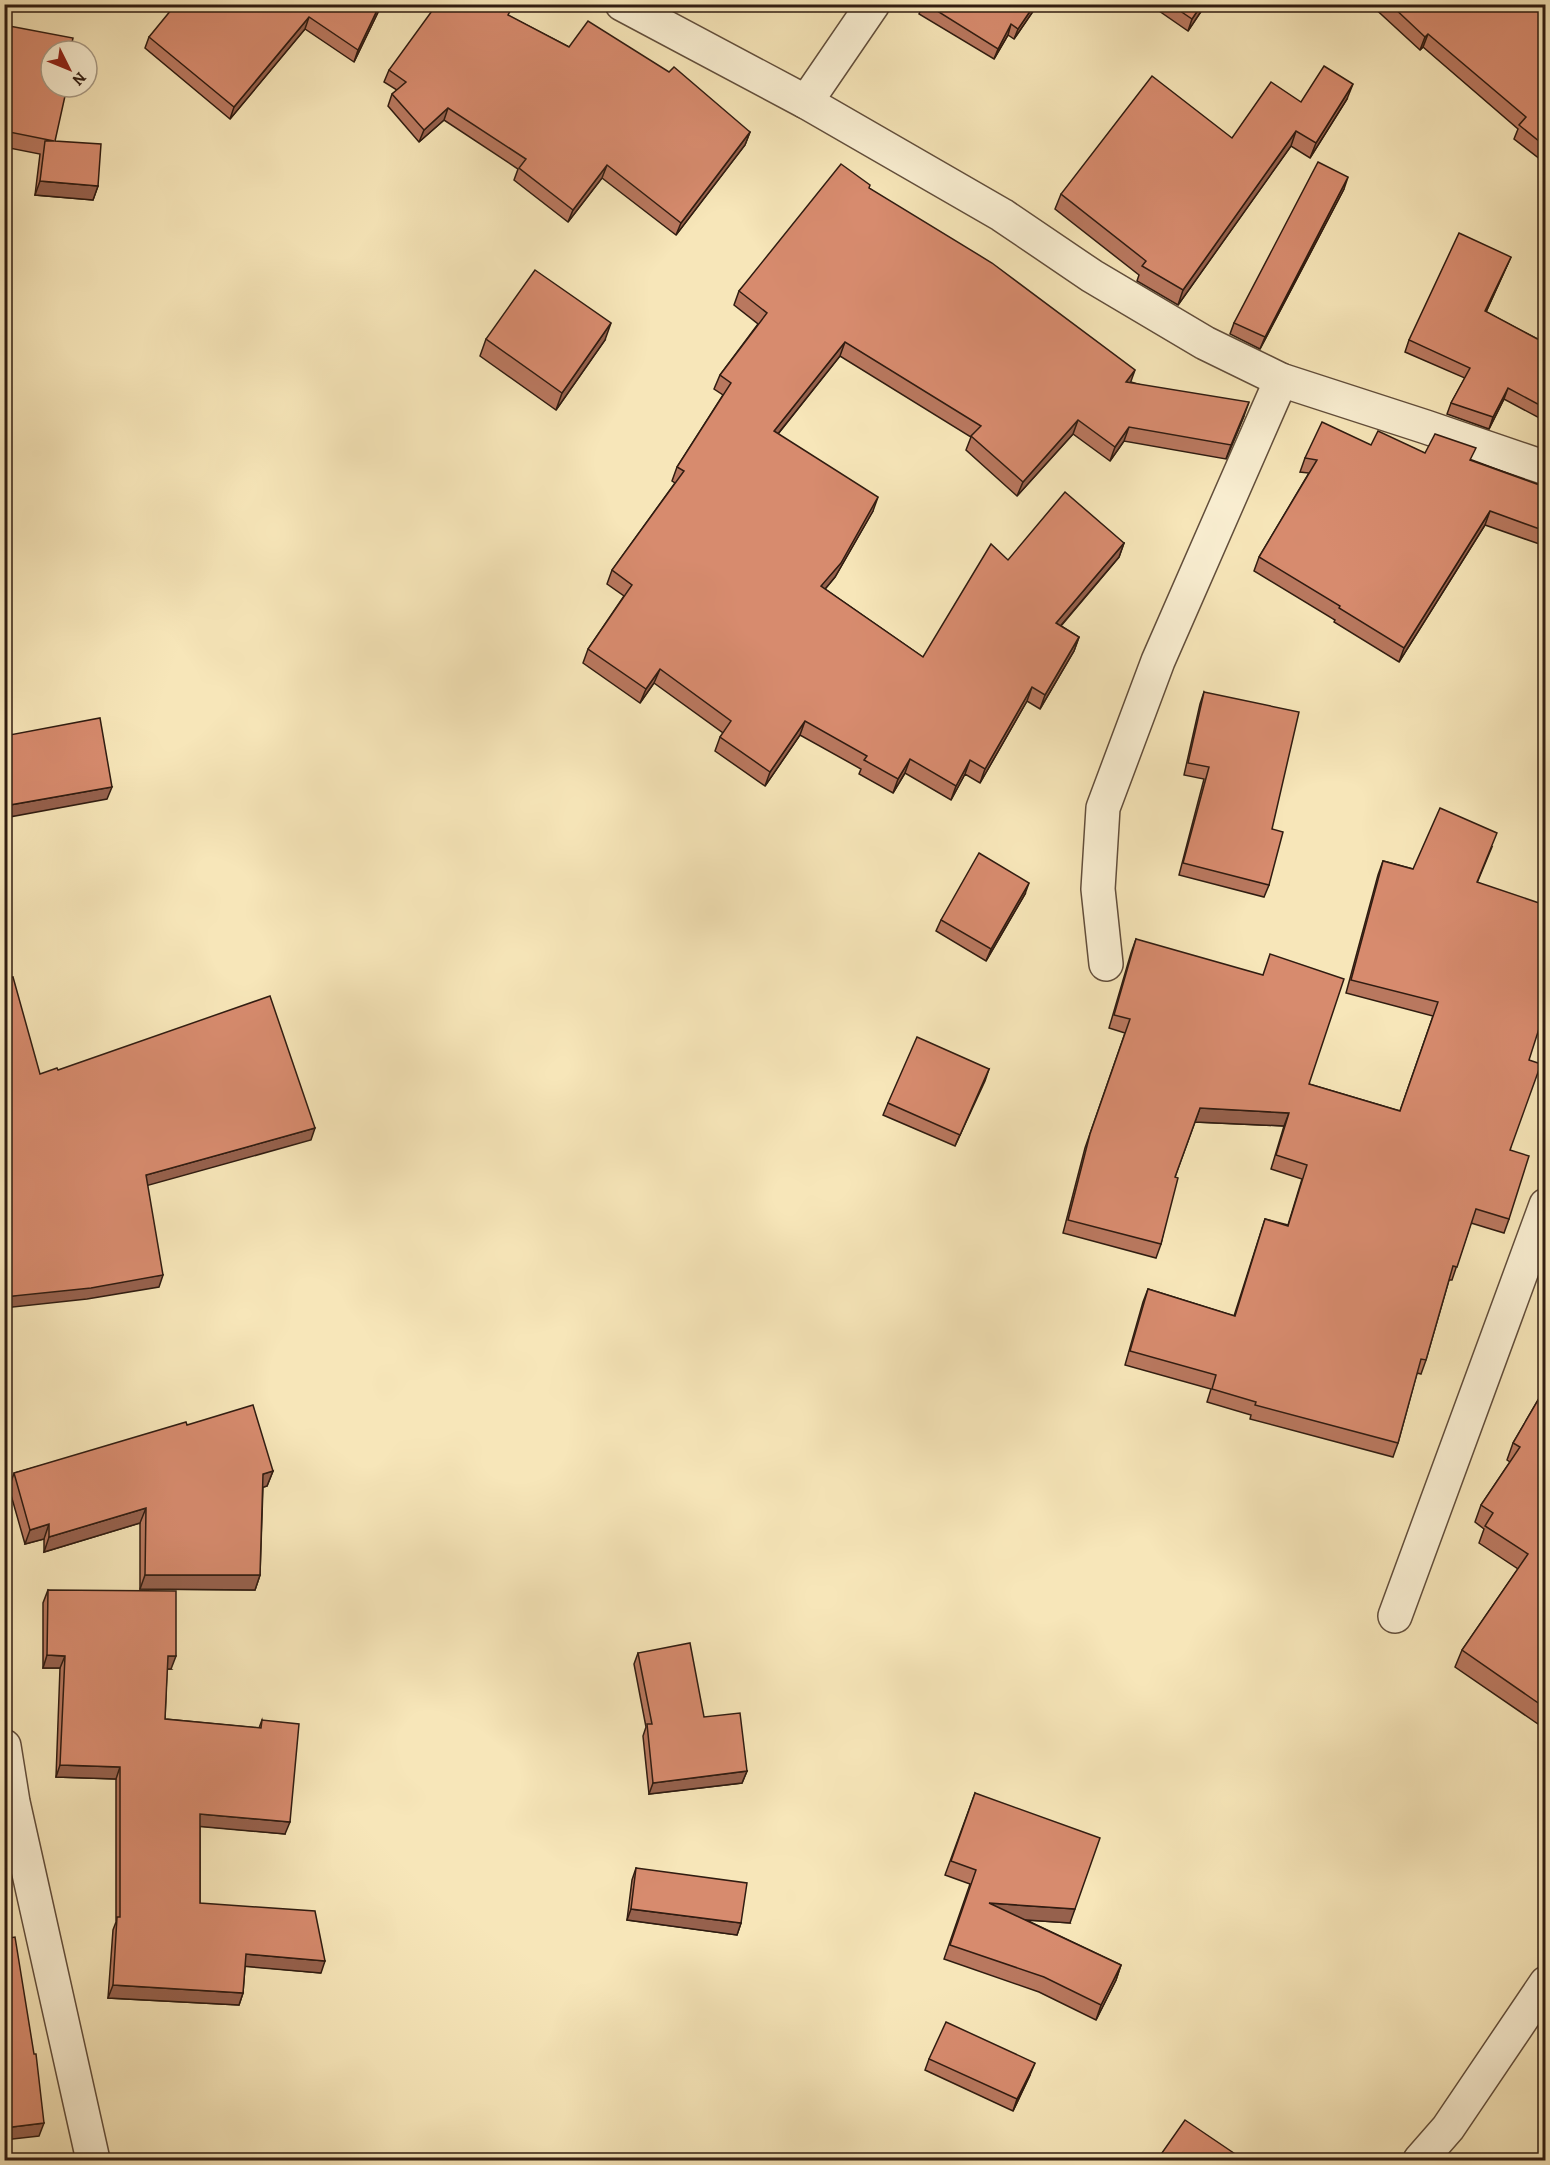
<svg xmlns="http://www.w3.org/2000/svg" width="1550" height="2165" font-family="Alegreya,serif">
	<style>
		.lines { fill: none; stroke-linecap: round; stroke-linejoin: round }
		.minor-casing { stroke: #624e3b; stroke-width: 36 }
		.tertiary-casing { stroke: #624e3b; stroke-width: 36 }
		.minor { stroke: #faefd2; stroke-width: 33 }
		.tertiary { stroke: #faefd2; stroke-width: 33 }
		.wall { fill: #b9785f; stroke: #301c11; stroke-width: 1.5 }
		.shaded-wall { fill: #96614d; stroke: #301c11; stroke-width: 1.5 }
		.building { fill: #d78b6e; stroke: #301c11; stroke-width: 1.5 }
	</style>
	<rect width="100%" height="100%" fill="#f7e6b9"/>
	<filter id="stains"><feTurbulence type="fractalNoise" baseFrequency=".00333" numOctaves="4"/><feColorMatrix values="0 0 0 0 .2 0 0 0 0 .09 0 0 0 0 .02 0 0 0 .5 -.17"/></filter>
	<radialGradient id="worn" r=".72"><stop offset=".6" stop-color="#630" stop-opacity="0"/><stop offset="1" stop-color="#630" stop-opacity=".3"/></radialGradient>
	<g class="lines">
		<defs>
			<g id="minor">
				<polyline points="806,102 873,4"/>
				<polyline points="1106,964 1098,889 1103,808 1158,661 1281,380"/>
				<polyline points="1395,1616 1546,1205"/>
				<polyline points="4,1746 13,1802 93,2160"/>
				<polyline points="1420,2160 1448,2128 1546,1983"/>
			</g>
			<polyline id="tertiary" points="622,4 806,102 1002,215 1092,276 1205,343 1281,380 1426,427 1546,468"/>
		</defs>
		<use href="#minor" class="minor-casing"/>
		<use href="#tertiary" class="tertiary-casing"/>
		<use href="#minor" class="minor"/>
		<use href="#tertiary" class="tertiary"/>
	</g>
	<g class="wall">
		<polygon points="382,4 354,62 305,29 230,119 145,48 149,37"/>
		<polygon points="923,4 1038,4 1014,39 1008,35 994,59 919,14"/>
		<polygon points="1149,4 1206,4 1188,31"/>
		<polygon points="1370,4 1545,4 1545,163 1514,139 1518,129 1423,47 1420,50"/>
		<polygon points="509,16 569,47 750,132 745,145 676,235 602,178 568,222 514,180 518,169 444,120 419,142 388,106 392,94 397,90 384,82 389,70"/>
		<polygon points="4,25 51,51 55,141 98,186 93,200 35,195 40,154 4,147"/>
		<polygon points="1347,99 1310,158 1291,146 1178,305 1137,281 1139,275 1055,209 1061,194 1232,138 1301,102"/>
		<polygon points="869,188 1131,382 1244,416 1226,459 1124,441 1110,461 1073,434 1017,496 966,450 971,437 840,356 778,434 873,511 835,577 825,589 923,657 1008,560 1124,543 1119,557 1061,626 1079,637 1074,651 1040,709 1027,701 980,783 965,774 951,800 905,773 893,793 859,774 861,769 800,735 765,786 715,751 720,737 723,733 654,683 640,703 583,663 588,649 624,596 607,584 612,570 675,483 672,481 677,467 723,395 714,389 720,375 758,324 734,305 739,291"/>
		<polygon points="1344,189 1260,349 1230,334 1234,323"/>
		<polygon points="1511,257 1486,312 1545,343 1545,421 1504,399 1489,429 1447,414 1451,403 1465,378 1405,352 1409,340"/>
		<polygon points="486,339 605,340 556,410 480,356"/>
		<polygon points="1371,445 1472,460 1545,487 1545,546 1485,525 1399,662 1334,622 1335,620 1254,571 1259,557 1309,473 1300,472 1305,458"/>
		<polygon points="1204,692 1272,829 1269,885 1264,897 1179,875 1204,779 1184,775 1200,704"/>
		<polygon points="1492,847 1477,883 1529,1060 1510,1150 1509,1219 1504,1233 1471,1223 1452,1280 1449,1280 1426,1360 1421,1374 1417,1373 1398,1443 1393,1457 1250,1419 1251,1415 1207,1402 1211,1389 1125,1365 1143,1302 1148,1289 1234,1316 1265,1219 1288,1225 1302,1179 1271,1169 1284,1126 1195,1122 1175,1177 1161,1244 1156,1258 1063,1233 1085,1148 1125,1033 1109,1028 1131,953 1136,939 1309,1084 1400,1111 1433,1016 1346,993 1378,875 1383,861 1413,869"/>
		<polygon points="1025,894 986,961 936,931 941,920"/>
		<polygon points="989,1069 955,1146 883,1115 888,1103"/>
		<polygon points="1545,1388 1545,1714 1538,1724 1455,1667 1462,1650 1518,1569 1479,1543 1484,1529 1475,1522 1481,1505 1510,1462 1507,1460 1513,1443"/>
		<polygon points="187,1425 273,1471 267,1486 263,1487 260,1575 255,1590 140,1589 140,1523 44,1552 44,1539 25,1544 9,1488 14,1473"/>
		<polygon points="48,1590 171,1669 167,1669 165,1719 259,1728 262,1720 285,1834 200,1826 200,1903 321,1973 245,1966 243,1993 239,2005 108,1998 113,1930 116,1922 116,1779 56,1777 60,1668 43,1668 43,1603"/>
		<polygon points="638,1653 704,1717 747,1771 742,1783 649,1794 643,1736 646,1727 634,1664"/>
		<polygon points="975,1793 1070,1923 1026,1920 1121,1965 1116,1980 1096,2020 1039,1992 944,1959 970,1884 945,1875"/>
		<polygon points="636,1868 741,1923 737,1935 627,1920 632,1880"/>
		<polygon points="929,2059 1030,2075 1013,2111 925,2070"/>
	</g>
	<g class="shaded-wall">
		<polygon points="380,4 382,4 354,62 358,50"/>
		<polygon points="1035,4 1038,4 1014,39 1018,29"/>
		<polygon points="1202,4 1206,4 1188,31 1192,19"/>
		<polygon points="309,17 305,29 230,119 234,107"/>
		<polygon points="1011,24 1008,35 994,59 998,49"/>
		<polygon points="1428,34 1423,47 1420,50 1425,37"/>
		<polygon points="1353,84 1347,99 1310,158 1316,143"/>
		<polygon points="448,108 444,120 419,142 424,130"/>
		<polygon points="1296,131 1291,146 1178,305 1183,290"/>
		<polygon points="750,132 745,145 676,235 681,223"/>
		<polygon points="607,165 602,178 568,222 573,210"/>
		<polygon points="1348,177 1344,189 1260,349 1265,337"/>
		<polygon points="40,181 98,186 93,200 35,195"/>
		<polygon points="1511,257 1481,323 1485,311"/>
		<polygon points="611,323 605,340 556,410 562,393"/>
		<polygon points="845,342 840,356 769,445 774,431"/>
		<polygon points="1135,370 1130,384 1126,382"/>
		<polygon points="1508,388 1504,399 1489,429 1493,417"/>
		<polygon points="1249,402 1244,416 1226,459 1231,445"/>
		<polygon points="1078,420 1073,434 1017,496 1023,482"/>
		<polygon points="1129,427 1124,441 1110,461 1115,447"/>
		<polygon points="878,497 873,511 835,577 816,600 821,586"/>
		<polygon points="1490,511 1485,525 1399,662 1404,648"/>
		<polygon points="1124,543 1119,557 1051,637 1056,623"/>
		<polygon points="1079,637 1074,651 1040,709 1045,695"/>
		<polygon points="660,669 654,683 640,703 646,689"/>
		<polygon points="1032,687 1027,701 980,783 985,769"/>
		<polygon points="805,721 800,735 765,786 770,772"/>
		<polygon points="910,759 905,773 893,793 898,779"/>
		<polygon points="970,760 965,774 951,800 956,786"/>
		<polygon points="112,787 107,799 4,818 4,806"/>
		<polygon points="1029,883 1025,894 986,961 991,949"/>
		<polygon points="989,1069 985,1081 955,1146 960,1135"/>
		<polygon points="1200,1108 1289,1113 1284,1126 1195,1122"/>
		<polygon points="315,1128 311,1140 142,1187 146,1175"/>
		<polygon points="163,1275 159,1287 87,1299 4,1308 4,1297"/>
		<polygon points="273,1471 267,1486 258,1489 263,1474"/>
		<polygon points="146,1508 140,1523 44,1552 49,1537"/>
		<polygon points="49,1524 44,1539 25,1544 30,1530"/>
		<polygon points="145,1575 260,1575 255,1590 140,1589"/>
		<polygon points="47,1655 65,1656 60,1668 43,1668"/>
		<polygon points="168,1656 176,1656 171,1669 163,1669"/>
		<polygon points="1545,1705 1545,1714 1538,1724 1544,1707"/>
		<polygon points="60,1765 120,1767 116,1779 56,1777"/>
		<polygon points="747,1771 742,1783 649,1794 653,1783"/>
		<polygon points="200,1814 290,1822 285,1834 195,1826"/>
		<polygon points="989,1903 1075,1909 1070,1923 984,1917"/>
		<polygon points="631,1909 741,1923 737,1935 627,1920"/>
		<polygon points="246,1954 325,1961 321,1973 241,1966"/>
		<polygon points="1121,1965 1116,1980 1096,2020 1101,2005"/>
		<polygon points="113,1985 243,1993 239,2005 108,1998"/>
		<polygon points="1035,2063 1030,2075 1013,2111 1017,2099"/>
		<polygon points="44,2123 39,2136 4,2140 4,2128"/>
	</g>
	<g class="building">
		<polygon points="176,4 380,4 358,50 309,17 234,107 149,37"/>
		<polygon points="437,4 508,4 512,8 508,15 569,47 588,21 669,72 674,67 750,132 681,223 607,165 573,210 519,168 526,159 448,108 424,130 392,94 406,82 389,70"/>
		<polygon points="926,4 1035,4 1018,29 1011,24 998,49"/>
		<polygon points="1170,4 1202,4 1192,19"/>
		<polygon points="1390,4 1545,4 1545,146 1519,125 1526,117 1428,34 1425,37"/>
		<polygon points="4,25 73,38 70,51 51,51 51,87 67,87 55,141 101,144 98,186 40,181 45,141 54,141 4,131"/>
		<polygon points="1324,66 1353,84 1316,143 1296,131 1183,290 1142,266 1146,261 1061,194 1152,76 1232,138 1271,82 1301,102"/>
		<polygon points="1318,162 1348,177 1265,337 1234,323"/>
		<polygon points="841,164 870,185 869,188 992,263 1135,370 1126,382 1249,402 1231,445 1129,427 1115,447 1078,420 1023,482 971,436 981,426 845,342 774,431 878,497 841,563 821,586 923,657 991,544 1008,560 1065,492 1124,543 1056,623 1079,637 1045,695 1032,687 985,769 970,760 956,786 910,759 898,779 864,760 867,756 805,721 770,772 720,737 731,721 660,669 646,689 588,649 632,585 612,570 684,471 677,467 731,383 720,375 767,313 739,291"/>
		<polygon points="1459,233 1511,257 1485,311 1545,343 1545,408 1508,388 1493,417 1451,403 1470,368 1409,340"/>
		<polygon points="535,270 611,323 562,393 486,339"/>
		<polygon points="1322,422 1371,445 1378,431 1425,453 1435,434 1476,448 1470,460 1545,487 1545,531 1490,511 1404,648 1339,608 1340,606 1259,557 1317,460 1305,458"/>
		<polygon points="4,492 7,517 4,518"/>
		<polygon points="1204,692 1299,712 1272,829 1283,832 1269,885 1183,863 1209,767 1188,763"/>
		<polygon points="100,718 112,787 4,806 4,736"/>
		<polygon points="1440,808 1497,833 1477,882 1545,905 1545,1010 1529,1060 1541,1064 1510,1150 1529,1156 1509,1219 1476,1209 1457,1267 1453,1266 1426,1360 1421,1359 1398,1443 1255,1405 1256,1402 1212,1389 1216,1375 1130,1351 1148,1289 1235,1316 1265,1219 1288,1226 1307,1165 1276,1155 1289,1113 1200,1108 1175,1177 1178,1178 1161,1244 1068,1220 1090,1134 1130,1019 1114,1015 1136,939 1263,975 1270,954 1344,979 1309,1084 1400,1111 1438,1002 1351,980 1383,861 1413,869"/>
		<polygon points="979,853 1029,883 991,949 941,920"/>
		<polygon points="13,977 40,1074 57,1068 58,1070 270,996 315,1128 146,1175 163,1275 91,1288 4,1297 4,979"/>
		<polygon points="917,1037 989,1069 960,1135 888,1103"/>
		<polygon points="1545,1388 1545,1705 1544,1707 1462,1650 1528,1554 1485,1526 1493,1513 1481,1505 1520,1447 1513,1443"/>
		<polygon points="253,1405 273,1471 263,1474 260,1575 145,1575 146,1508 49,1537 49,1524 30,1530 14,1473 186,1422 187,1425"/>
		<polygon points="48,1590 176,1591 176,1656 168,1656 165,1719 261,1728 262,1720 299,1724 290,1822 200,1814 200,1903 315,1911 325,1961 246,1954 243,1993 113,1985 117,1917 120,1917 120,1767 60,1765 65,1656 47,1655"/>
		<polygon points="690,1643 704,1717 740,1713 747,1771 653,1783 647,1724 652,1724 638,1653"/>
		<polygon points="975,1793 1100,1838 1075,1909 989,1903 1121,1965 1101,2005 1044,1977 950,1945 976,1870 951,1861"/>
		<polygon points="636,1868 747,1883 741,1923 631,1909"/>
		<polygon points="15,1937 34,2054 36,2054 44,2123 4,2128 4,1939"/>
		<polygon points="946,2022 1035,2063 1017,2099 929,2059"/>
		<polygon points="1185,2120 1244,2160 1157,2160"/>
	</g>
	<rect width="1550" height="2165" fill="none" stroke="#f7e6b9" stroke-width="24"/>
	<rect x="6" y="6" width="1538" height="2153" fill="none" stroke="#301c11" stroke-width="3"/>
	<rect x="12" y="12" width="1526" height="2141" fill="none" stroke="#301c11" stroke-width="1.5"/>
	<g transform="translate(69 69) rotate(133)"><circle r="28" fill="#faefd2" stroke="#a99b85" stroke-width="1.5"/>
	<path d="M0-4.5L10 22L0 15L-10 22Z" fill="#8f2418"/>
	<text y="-9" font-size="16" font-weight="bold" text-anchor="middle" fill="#301c11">N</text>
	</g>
	<rect width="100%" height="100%" filter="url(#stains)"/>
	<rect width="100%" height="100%" fill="url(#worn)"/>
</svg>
